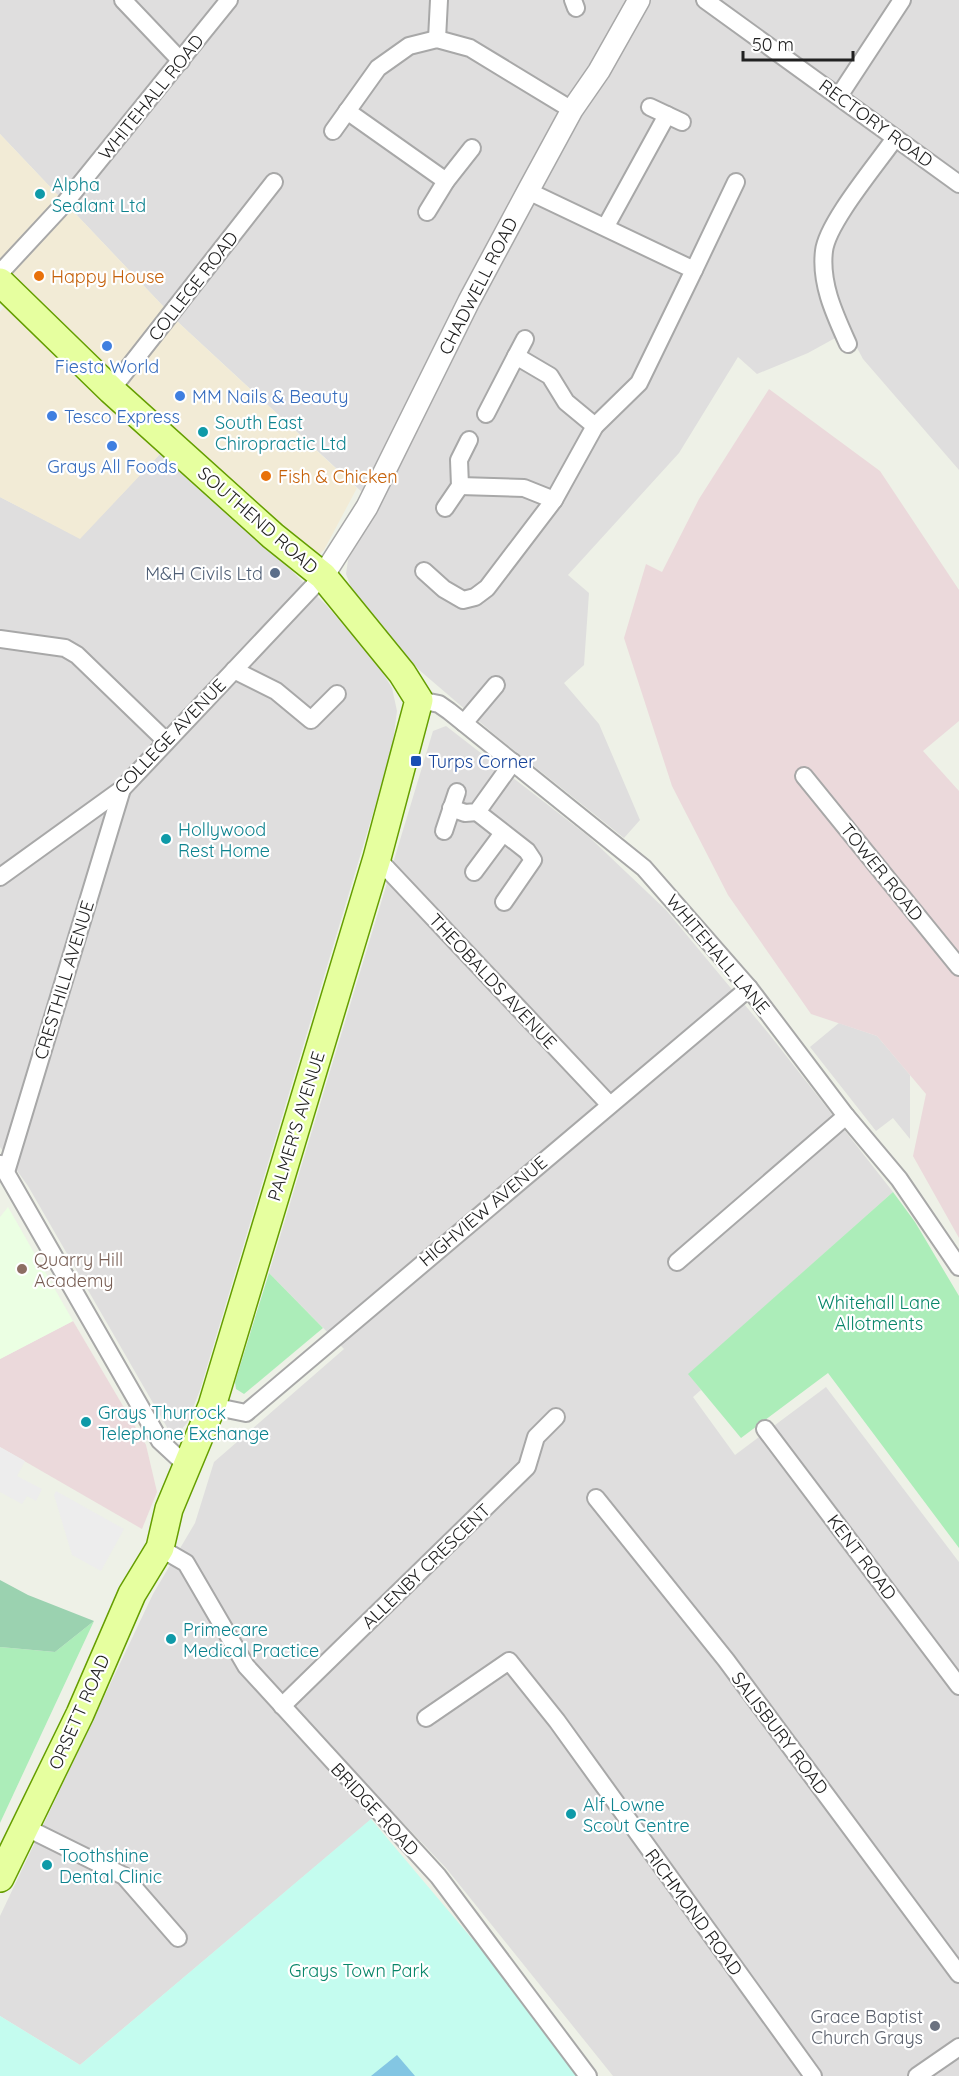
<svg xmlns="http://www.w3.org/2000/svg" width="959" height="2076" font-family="Quicksand,sans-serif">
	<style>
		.residential { fill: #dfdede }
		.commercial { fill: #f2ebd6 }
		.industrial { fill: #ebd9db }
		.education { fill: #ebffe3 }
		.grass { fill: #acedb9 }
		.forest { fill: #9bd2b0 }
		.park { fill: #c4fcef }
		.pitch { fill: #83c6e3 }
		.parking { fill: #ededed }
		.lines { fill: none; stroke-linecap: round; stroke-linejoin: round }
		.minor-casing { stroke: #a8a8a8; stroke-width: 20 }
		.tertiary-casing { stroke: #a8a8a8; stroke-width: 24 }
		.primary-casing { stroke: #659e00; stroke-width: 30 }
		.minor { stroke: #fff; stroke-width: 16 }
		.tertiary { stroke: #fff; stroke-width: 21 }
		.primary { stroke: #e6ff9f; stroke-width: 27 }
		.culture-dot { fill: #0f9aa8; stroke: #fff; stroke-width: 2 }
		.food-dot { fill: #e8710a; stroke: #fff; stroke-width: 2 }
		.shop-dot { fill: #3f7fe0; stroke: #fff; stroke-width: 2 }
		.service-dot { fill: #5c6f8a; stroke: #fff; stroke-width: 2 }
		.transit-dot { fill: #1a4fb4; stroke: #fff; stroke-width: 2 }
		.education-dot { fill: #8d6e63; stroke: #fff; stroke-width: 2 }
		.worship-dot { fill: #6b7280; stroke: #fff; stroke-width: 2 }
		.labels { text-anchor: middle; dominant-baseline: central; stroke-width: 4.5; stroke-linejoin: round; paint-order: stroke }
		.street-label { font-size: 18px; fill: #212121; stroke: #fff }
		.culture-label { font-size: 18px; fill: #0d838f; stroke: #fff; text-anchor: start }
		.food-label { font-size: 18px; fill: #c56008; stroke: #fff; text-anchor: start }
		.shop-label { font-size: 18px; fill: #366cbe; stroke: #fff }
		.service-label { font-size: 18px; fill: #4e5e75; stroke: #fff; text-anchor: end }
		.transit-label { font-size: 18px; fill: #164399; stroke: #fff; text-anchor: start }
		.education-label { font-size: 18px; fill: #785e54; stroke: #fff; text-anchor: start }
		.park-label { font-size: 18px; fill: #088669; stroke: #fff }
		.worship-label { font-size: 18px; fill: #5b616d; stroke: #fff; text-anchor: end }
	</style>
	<rect width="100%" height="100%" fill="#eef1e7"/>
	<g class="residential">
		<polygon points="0,0 959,0 959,470 863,359 848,331 808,353 757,374 738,357 679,453 568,575 589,593 584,665 564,683 599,724 640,820 624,838 495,735 418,669 354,595 346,574 348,560 376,505 180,324 0,134"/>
		<polygon points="161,453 266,545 327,606 378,665 392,688 397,711 393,742 376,803 200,1390 187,1423 180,1431 168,1429 28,1186 0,1147 0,497 80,538"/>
		<polygon points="446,726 588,836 666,910 769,1034 893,1192 689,1374 701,1390 693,1397 735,1455 826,1387 959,1562 959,2076 613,2076 446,1868 387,1806 80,2065 0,2016 0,1916 153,1594 195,1523 214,1462 344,1349 269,1273 433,731"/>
		<polygon points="839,1023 877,1036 910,1075 910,1139 893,1118 876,1131 810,1047"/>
	</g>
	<g class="commercial">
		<polygon points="0,134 180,324 357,488 324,550 318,555 311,554 109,373 0,265"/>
		<polygon points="5,306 79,381 161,453 80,539 0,497 0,312"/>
	</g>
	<g class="industrial">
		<polygon points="769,389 880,471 959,590 959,721 923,751 959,791 959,1238 913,1156 926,1094 877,1036 811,1014 728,895 672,786 624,638 646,564 662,572 699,499"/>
		<polygon points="73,1321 146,1445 157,1492 142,1529 0,1447 0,1359"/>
	</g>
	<polygon class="education" points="8,1207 73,1321 0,1359 0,1217"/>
	<g class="grass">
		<polygon points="893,1192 915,1222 959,1296 959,1548 828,1373 741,1438 688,1374"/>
		<polygon points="269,1273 323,1328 244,1394 236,1389 235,1382"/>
		<polygon points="94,1621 0,1823 0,1647 55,1652"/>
	</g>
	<polygon class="forest" points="0,1580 28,1595 94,1621 55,1652 0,1647"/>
	<polygon class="park" points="371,1819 565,2049 578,2076 0,2076 0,2016 80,2065"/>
	<polygon class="pitch" points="397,2055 415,2076 371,2076"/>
	<g class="parking">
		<polygon points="0,1447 25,1461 17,1476 42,1489 36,1501 27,1496 22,1504 0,1492"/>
		<polygon points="56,1491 124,1529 101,1571 72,1555 54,1495"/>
	</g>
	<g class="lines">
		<defs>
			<g id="minor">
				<polyline points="123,0 181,61"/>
				<polyline points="573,0 576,8"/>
				<polyline points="705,0 959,184"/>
				<polyline points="437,39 439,0"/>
				<polyline points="839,96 902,0"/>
				<polyline points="347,111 446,181"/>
				<polyline points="667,115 682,122"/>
				<polyline points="333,131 378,68 409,46 437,39 470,48 572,110"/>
				<polyline points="427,212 446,181 472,148"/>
				<polyline points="606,226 667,115 650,107"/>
				<polyline points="694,270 736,182"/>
				<polyline points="0,273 64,204 229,0"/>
				<path d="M848,344C835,315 820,284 824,251C827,223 877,164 895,138"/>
				<polyline points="516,356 525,339"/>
				<polyline points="111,390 274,182"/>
				<polyline points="486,414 516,356 550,376 566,402 595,426"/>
				<polyline points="460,486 524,488 554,500"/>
				<polyline points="445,508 460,486 459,460 469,440"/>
				<polyline points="424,571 444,589 463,600 475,597 487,588 554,500 595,426 639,383 694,270 528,191"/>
				<polyline points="0,639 65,648 77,655 166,741"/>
				<polyline points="234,670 276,691 311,720 337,694"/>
				<polyline points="419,700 439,704 449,711 644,868 749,988 846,1116 899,1179 959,1267"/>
				<polyline points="464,723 496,685"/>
				<polyline points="804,776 959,967"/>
				<polyline points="451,808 465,813 477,812 513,762"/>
				<polyline points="477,812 527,851 533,860 504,902"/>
				<polyline points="444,831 457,792"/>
				<polyline points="377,858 609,1104"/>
				<polyline points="474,872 503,833"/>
				<polyline points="0,877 122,789 323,576"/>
				<polyline points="1,1164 160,1441 187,1466"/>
				<polyline points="6,1172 122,789"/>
				<polyline points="677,1262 846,1116"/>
				<polyline points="212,1406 246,1413 749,988"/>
				<polyline points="765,1429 959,1686"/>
				<polyline points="596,1498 726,1660 959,1974"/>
				<polyline points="160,1548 186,1563 246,1666 438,1876 588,2076"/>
				<polyline points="282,1706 527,1467 536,1437 556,1417"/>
				<polyline points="426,1718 509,1661 557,1721 813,2076"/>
				<polyline points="25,1827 124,1876 178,1938"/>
				<polyline points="917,2076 959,2047"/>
			</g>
			<polyline id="tertiary" points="323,576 367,507 469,301 528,191 572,110 599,71 639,0"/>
			<polyline id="primary" points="0,282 111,390 273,536 323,576 402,673 419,700 377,858 212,1406 169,1509 160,1548 132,1594 80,1714 0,1878"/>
		</defs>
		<use href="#minor" class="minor-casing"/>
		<use href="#tertiary" class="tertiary-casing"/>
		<use href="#primary" class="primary-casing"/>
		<use href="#minor" class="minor"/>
		<use href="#tertiary" class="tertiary"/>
		<use href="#primary" class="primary"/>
	</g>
	<g class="culture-dot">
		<circle cx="40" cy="194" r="6"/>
		<circle cx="203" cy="432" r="6"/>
		<circle cx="166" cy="839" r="6"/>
		<circle cx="86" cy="1422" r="6"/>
		<circle cx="171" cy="1639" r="6"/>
		<circle cx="571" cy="1814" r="6"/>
		<circle cx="47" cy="1865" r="6"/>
	</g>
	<g class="food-dot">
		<circle cx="39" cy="276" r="6"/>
		<circle cx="266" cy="476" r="6"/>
	</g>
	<g class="shop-dot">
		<circle cx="107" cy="346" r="6"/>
		<circle cx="180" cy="396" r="6"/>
		<circle cx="52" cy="416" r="6"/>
		<circle cx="112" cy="446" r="6"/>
	</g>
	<circle class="service-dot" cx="275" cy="573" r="6"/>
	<rect class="transit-dot" x="410" y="755" width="12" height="12" rx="3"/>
	<circle class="education-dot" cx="22" cy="1269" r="6"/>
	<circle class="worship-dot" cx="935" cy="2026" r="6"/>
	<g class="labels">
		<g class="street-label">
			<text transform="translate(151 97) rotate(-51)">WHITEHALL ROAD</text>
			<text transform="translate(876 123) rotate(36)">RECTORY ROAD</text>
			<text transform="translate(193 286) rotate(-52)">COLLEGE ROAD</text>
			<text transform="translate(478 286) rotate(-63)">CHADWELL ROAD</text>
			<text transform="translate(258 520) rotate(41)">SOUTHEND ROAD</text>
			<text transform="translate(170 736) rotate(-46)">COLLEGE AVENUE</text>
			<text transform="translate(882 872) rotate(51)">TOWER ROAD</text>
			<text transform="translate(718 954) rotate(50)">WHITEHALL LANE</text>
			<text transform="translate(64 980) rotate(-73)">CRESTHILL AVENUE</text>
			<text transform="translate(493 981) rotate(47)">THEOBALDS AVENUE</text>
			<text transform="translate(296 1126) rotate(-73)">PALMER'S AVENUE</text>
			<text transform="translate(483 1211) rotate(-40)">HIGHVIEW AVENUE</text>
			<text transform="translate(862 1557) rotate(53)">KENT ROAD</text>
			<text transform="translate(426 1566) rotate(-44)">ALLENBY CRESCENT</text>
			<text transform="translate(79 1712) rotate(-66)">ORSETT ROAD</text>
			<text transform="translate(780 1733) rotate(53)">SALISBURY ROAD</text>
			<text transform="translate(375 1809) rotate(47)">BRIDGE ROAD</text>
			<text transform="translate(694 1912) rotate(54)">RICHMOND ROAD</text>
		</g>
		<g class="culture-label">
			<text x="52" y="184">Alpha<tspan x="52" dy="21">Sealant Ltd</tspan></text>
			<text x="215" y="422">South East<tspan x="215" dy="21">Chiropractic Ltd</tspan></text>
			<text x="178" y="829">Hollywood<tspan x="178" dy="21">Rest Home</tspan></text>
			<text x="98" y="1412">Grays Thurrock<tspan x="98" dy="21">Telephone Exchange</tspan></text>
			<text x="183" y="1629">Primecare<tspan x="183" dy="21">Medical Practice</tspan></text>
			<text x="583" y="1804">Alf Lowne<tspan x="583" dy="21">Scout Centre</tspan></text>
			<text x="59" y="1855">Toothshine<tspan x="59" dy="21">Dental Clinic</tspan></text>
		</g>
		<g class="food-label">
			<text x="51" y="276">Happy House</text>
			<text x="278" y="476">Fish &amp; Chicken</text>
		</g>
		<g class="shop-label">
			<text x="107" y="366">Fiesta World</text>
			<text x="192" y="396" text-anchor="start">MM Nails &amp; Beauty</text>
			<text x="64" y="416" text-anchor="start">Tesco Express</text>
			<text x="112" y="466">Grays All Foods</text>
		</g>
		<g class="service-label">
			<text x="263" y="573">M&amp;H Civils Ltd</text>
		</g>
		<g class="transit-label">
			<text x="428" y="761">Turps Corner</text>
		</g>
		<g class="education-label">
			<text x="34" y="1259">Quarry Hill<tspan x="34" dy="21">Academy</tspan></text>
		</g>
		<g class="park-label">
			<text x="879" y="1302">Whitehall Lane<tspan x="879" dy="21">Allotments</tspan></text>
			<text x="359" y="1970">Grays Town Park</text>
		</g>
		<g class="worship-label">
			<text x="923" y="2016">Grace Baptist<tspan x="923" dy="21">Church Grays</tspan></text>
		</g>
	</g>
	<path d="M743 51v9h110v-9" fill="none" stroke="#212121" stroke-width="3"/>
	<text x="752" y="51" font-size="18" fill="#212121" stroke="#ffffff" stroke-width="4.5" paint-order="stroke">50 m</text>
</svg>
